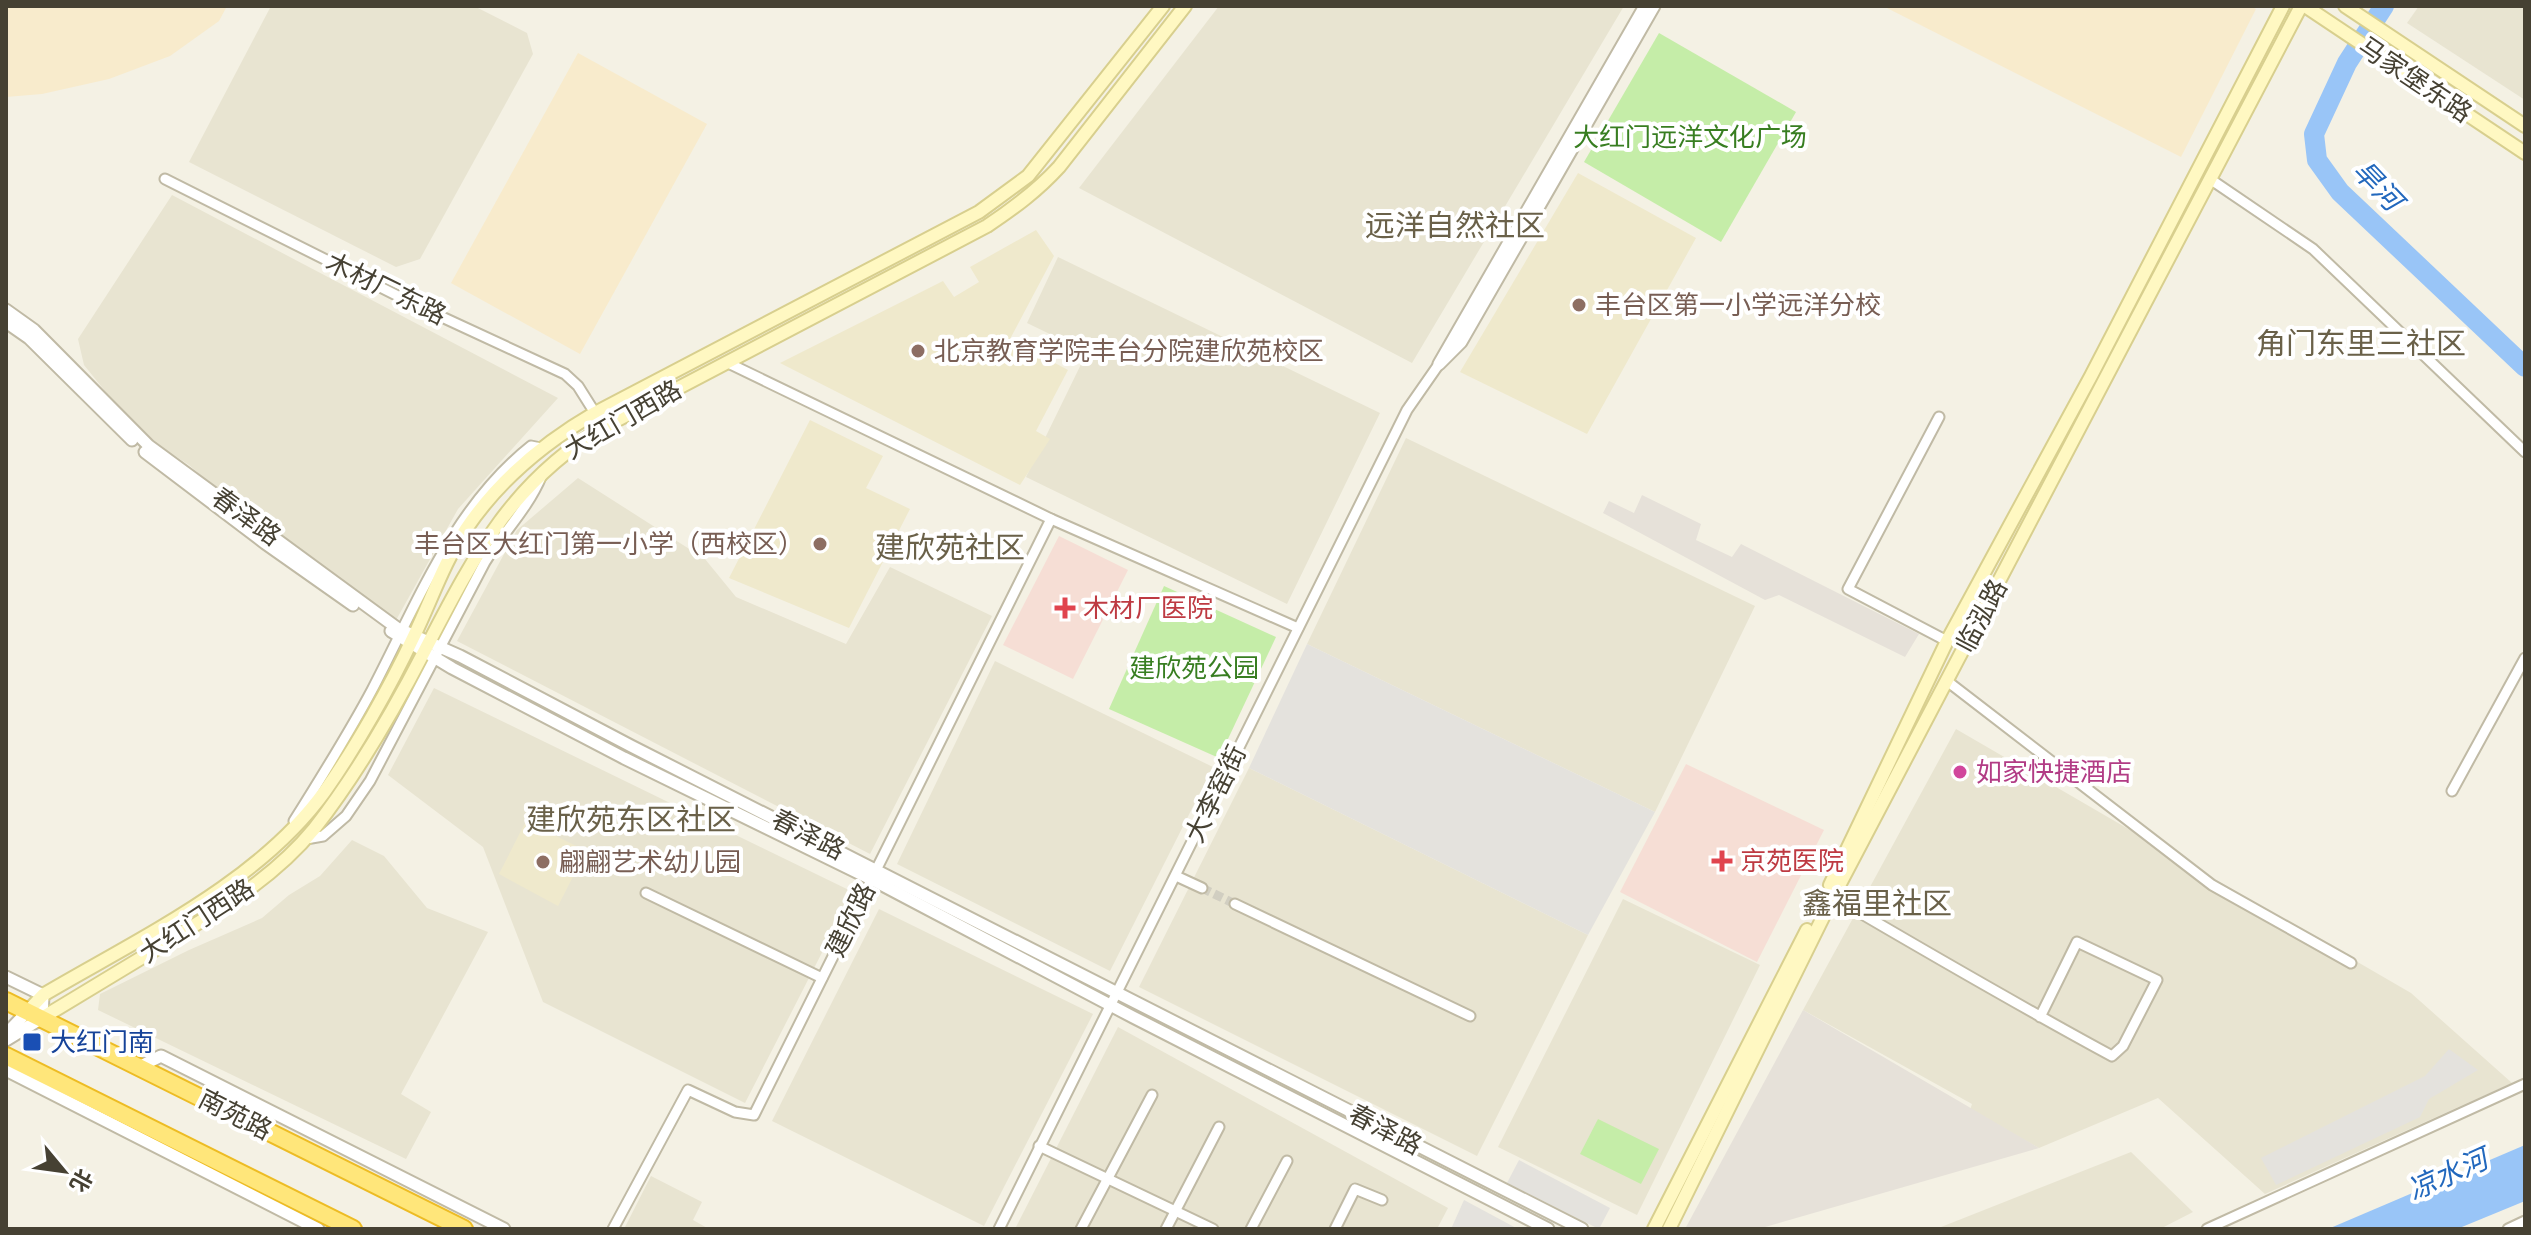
<svg xmlns="http://www.w3.org/2000/svg" width="2531" height="1235" font-family="'Varela Round','Noto Sans SC',sans-serif">
	<style>
		.residential { fill: #e8e4d1 }
		.commercial { fill: #f8ebcc }
		.industrial { fill: #e6e1d9 }
		.education { fill: #efe9cc }
		.medical { fill: #f6ded5 }
		.green { fill: #c5eda8 }
		.parking { fill: #e4e2dd }
		.water { fill: #99c5f7 }
		.lines { fill: none; stroke-linecap: round; stroke-linejoin: round }
		.river { stroke: #99c5f7; stroke-width: 20 }
		.minor-tunnel { stroke: #d1cec1; stroke-width: 9; stroke-dasharray: 9 4.5; stroke-linecap: butt }
		.minor-casing { stroke: #c0baa5; stroke-width: 13 }
		.tertiary-casing { stroke: #c0baa5; stroke-width: 15 }
		.secondary-casing { stroke: #d8cf8e; stroke-width: 16 }
		.trunk-casing { stroke: #edbc24; stroke-width: 20 }
		.minor { stroke: #fff; stroke-width: 9 }
		.tertiary { stroke: #fff; stroke-width: 11 }
		.secondary { stroke: #fff8c2; stroke-width: 12 }
		.trunk { stroke: #ffe67a; stroke-width: 16 }
		.education-dot { fill: #8d6e63; stroke: #fff; stroke-width: 3 }
		.health-dot { fill: #e0444e; stroke: #fff; stroke-width: 3 }
		.hotel-dot { fill: #d1479c; stroke: #fff; stroke-width: 3 }
		.transit-dot { fill: #1a4fb4; stroke: #fff; stroke-width: 3 }
		.labels { text-anchor: middle; dominant-baseline: central; stroke-width: 8; stroke-linejoin: round; paint-order: stroke }
		.street-label { font-size: 26px; fill: #464133; stroke: #fff }
		.park-label { font-size: 26px; fill: #387e21; stroke: #fff }
		.education-label { font-size: 26px; fill: #785e54; stroke: #fff; text-anchor: start }
		.health-label { font-size: 26px; fill: #be3a42; stroke: #fff; text-anchor: start }
		.hotel-label { font-size: 26px; fill: #b23c85; stroke: #fff; text-anchor: start }
		.transit-label { font-size: 26px; fill: #164399; stroke: #fff; text-anchor: start }
		.water-label { font-size: 28px; font-style: italic; fill: #2268bd; stroke: #fff }
		.quarter-label { font-size: 30px; fill: #6a6149; stroke: #fff }
	</style>
	<rect width="100%" height="100%" fill="#f4f1e4"/>
	<g class="residential">
		<polygon points="271,6 474,6 527,33 533,54 420,259 396,267 189,162"/>
		<polygon points="1219,6 1624,6 1412,363 1079,188"/>
		<polygon points="2419,6 2525,6 2525,100 2407,23"/>
		<polygon points="172,195 558,398 458,509 395,622 272,537 189,465 138,432 84,365 78,339"/>
		<polygon points="1058,257 1380,413 1287,604 1026,477 1087,352 1027,323"/>
		<polygon points="1406,438 1755,606 1655,812 1307,644"/>
		<polygon points="578,478 705,559 736,597 846,644 890,567 992,616 870,854 457,641 517,530"/>
		<polygon points="995,661 1213,767 1110,971 897,864"/>
		<polygon points="434,688 853,892 745,1103 543,1002 483,847 388,775"/>
		<polygon points="1956,729 2411,993 2512,1083 2265,1194 2158,1098 2039,1148 1970,1110 1972,1104 1803,1010"/>
		<polygon points="1249,768 1588,935 1477,1156 1139,987"/>
		<polygon points="352,840 384,856 427,908 488,932 401,1094 431,1112 406,1159 98,1010 100,994 189,950 262,918 289,895 320,876"/>
		<polygon points="1623,899 1760,965 1637,1215 1498,1147"/>
		<polygon points="879,909 1093,1014 984,1226 772,1121"/>
		<polygon points="1118,1027 1448,1208 1437,1229 1015,1229"/>
		<polygon points="2131,1152 2193,1212 2160,1229 1936,1229"/>
		<polygon points="651,1176 702,1202 693,1220 709,1229 624,1229"/>
	</g>
	<g class="commercial">
		<polygon points="6,6 227,6 219,21 170,56 109,79 42,94 6,97"/>
		<polygon points="1883,6 2250,6 2256,9 2181,157"/>
		<polygon points="578,53 707,124 580,354 451,283"/>
	</g>
	<g class="industrial">
		<polygon points="1642,495 1701,524 1696,540 1732,557 1741,544 1919,634 1905,657 1779,595 1765,600 1603,513 1609,501 1634,513"/>
		<polygon points="1803,1010 2039,1148 1758,1229 1685,1229"/>
	</g>
	<g class="education">
		<polygon points="1578,173 1696,238 1587,434 1460,372"/>
		<polygon points="1036,230 1054,256 1010,339 1068,370 1036,431 1050,439 1020,485 780,363 943,281 954,297 979,282 970,267"/>
		<polygon points="810,420 883,456 866,488 910,509 849,628 729,578"/>
		<polygon points="526,821 586,851 558,906 499,874"/>
	</g>
	<g class="medical">
		<polygon points="1059,536 1128,570 1073,679 1003,645"/>
		<polygon points="1686,764 1824,830 1757,962 1620,892"/>
	</g>
	<g class="green">
		<polygon points="1659,33 1796,112 1721,242 1584,162"/>
		<polygon points="1164,586 1276,637 1219,758 1109,709"/>
		<polygon points="1598,1119 1659,1149 1641,1184 1580,1154"/>
	</g>
	<g class="parking">
		<polygon points="1307,644 1655,812 1588,935 1249,768"/>
		<polygon points="2449,1049 2478,1070 2429,1099 2420,1117 2276,1185 2261,1158 2425,1076"/>
		<polygon points="1519,1160 1610,1208 1599,1229 1507,1183"/>
		<polygon points="1464,1200 1518,1229 1451,1229"/>
	</g>
	<polygon class="water" points="2525,1145 2525,1201 2457,1229 2328,1229"/>
	<g class="lines">
		<polyline class="river" points="2384,6 2347,63 2314,134 2317,160 2340,192 2525,367"/>
		<polyline class="minor-tunnel" points="1202,888 1235,904"/>
		<defs>
			<g id="minor">
				<polyline points="165,179 416,305 565,374 578,386 595,413"/>
				<polyline points="2210,179 2313,249 2525,452"/>
				<polyline points="726,362 1051,519 1298,628"/>
				<polyline points="1939,417 1848,589 1947,641"/>
				<polyline points="1947,681 2212,885 2351,963"/>
				<polyline points="2452,791 2525,658"/>
				<path d="M294,821C321,778 348,735 372,690C417,604 453,508 531,446L541,448"/>
				<path d="M306,839L323,836L346,816L370,781L485,562C503,533 528,508 541,477"/>
				<polyline points="1176,876 1202,888"/>
				<polyline points="646,893 822,978"/>
				<path d="M1833,897C1925,951 2018,1005 2112,1056L2123,1046L2157,980L2077,942L2040,1017"/>
				<polyline points="1235,904 1470,1016"/>
				<polyline points="1039,1146 1213,1229"/>
				<polyline points="613,1229 688,1090 735,1112 754,1115 1051,519"/>
				<polyline points="999,1229 1407,410 1439,364"/>
				<polyline points="1081,1229 1152,1095"/>
				<polyline points="1166,1229 1219,1127"/>
				<polyline points="1251,1229 1287,1161"/>
				<polyline points="1335,1229 1355,1189 1382,1200"/>
				<polyline points="2207,1229 2525,1084"/>
				<polyline points="2508,1229 2525,1221"/>
			</g>
			<g id="tertiary">
				<polyline points="1645,6 1439,364 1461,342 1654,6"/>
				<polyline points="6,310 34,330 149,446 397,628 460,656 631,746 1582,1229"/>
				<polyline points="6,322 29,338 132,440"/>
				<polyline points="145,452 265,543 353,605"/>
				<polyline points="391,631 452,668 624,758 871,879 1133,1017 1548,1229"/>
				<polyline points="6,977 43,995 42,1018 6,1040"/>
				<polyline points="6,1034 28,1011"/>
				<polyline points="139,1067 161,1056 504,1229"/>
				<polyline points="6,1070 318,1229"/>
			</g>
			<g id="secondary">
				<polyline points="2305,6 2525,153"/>
				<polyline points="2345,6 2525,126"/>
				<polyline points="1830,885 1947,641 2091,376 2283,6"/>
				<path d="M28,1011L43,995C138,939 260,882 325,791C356,747 390,687 413,638C431,601 443,564 466,529C499,480 545,442 595,413L979,212L1028,176L1163,6"/>
				<path d="M42,1018C83,993 125,968 166,943C219,910 274,878 314,829C354,778 395,708 425,650C473,558 511,482 604,427L987,226C1014,208 1037,191 1059,167L1185,6"/>
				<polyline points="1654,1229 1807,930"/>
				<polyline points="1669,1229 1833,897 2301,6"/>
			</g>
			<g id="trunk">
				<polyline points="6,1001 464,1229"/>
				<polyline points="6,1056 353,1229"/>
			</g>
		</defs>
		<use href="#minor" class="minor-casing"/>
		<use href="#tertiary" class="tertiary-casing"/>
		<use href="#secondary" class="secondary-casing"/>
		<use href="#trunk" class="trunk-casing"/>
		<use href="#minor" class="minor"/>
		<use href="#tertiary" class="tertiary"/>
		<use href="#secondary" class="secondary"/>
		<use href="#trunk" class="trunk"/>
	</g>
	<g class="education-dot">
		<circle cx="1579" cy="305" r="8"/>
		<circle cx="918" cy="351" r="8"/>
		<circle cx="820" cy="544" r="8"/>
		<circle cx="543" cy="862" r="8"/>
	</g>
	<g class="health-dot">
		<path d="M1061 596h8v8h8v8h-8v8h-8v-8h-8v-8h8z"/>
		<path d="M1718 849h8v8h8v8h-8v8h-8v-8h-8v-8h8z"/>
	</g>
	<circle class="hotel-dot" cx="1960" cy="772" r="8"/>
	<rect class="transit-dot" x="22" y="1032" width="20" height="20" rx="4"/>
	<g class="labels">
		<g class="street-label">
			<text transform="translate(2415 80) rotate(34)">马家堡东路</text>
			<text transform="translate(386 289) rotate(26)">木材厂东路</text>
			<text transform="translate(623 420) rotate(-30)">大红门西路</text>
			<text transform="translate(246 517) rotate(36)">春泽路</text>
			<text transform="translate(1982 616) rotate(-62)">临泓路</text>
			<text transform="translate(1216 794) rotate(-64)">大李窑街</text>
			<text transform="translate(808 835) rotate(27)">春泽路</text>
			<text transform="translate(851 920) rotate(-64)">建欣路</text>
			<text transform="translate(197 921) rotate(-33)">大红门西路</text>
			<text transform="translate(235 1115) rotate(27)">南苑路</text>
			<text transform="translate(1385 1130) rotate(27)">春泽路</text>
		</g>
		<g class="park-label">
			<text x="1690" y="137">大红门远洋文化广场</text>
			<text x="1194" y="668">建欣苑公园</text>
		</g>
		<g class="education-label">
			<text x="1595" y="305">丰台区第一小学远洋分校</text>
			<text x="934" y="351">北京教育学院丰台分院建欣苑校区</text>
			<text x="804" y="544" text-anchor="end">丰台区大红门第一小学（西校区）</text>
			<text x="559" y="862">翩翩艺术幼儿园</text>
		</g>
		<g class="health-label">
			<text x="1083" y="608">木材厂医院</text>
			<text x="1740" y="861">京苑医院</text>
		</g>
		<g class="hotel-label">
			<text x="1976" y="772">如家快捷酒店</text>
		</g>
		<g class="transit-label">
			<text x="50" y="1042">大红门南</text>
		</g>
		<g class="water-label">
			<text transform="translate(2377 186) rotate(46)">旱河</text>
			<text transform="translate(2448 1175) rotate(-24)">凉水河</text>
		</g>
		<g class="quarter-label">
			<text x="1455" y="226">远洋自然社区</text>
			<text x="2361" y="344">角门东里三社区</text>
			<text x="950" y="548">建欣苑社区</text>
			<text x="631" y="820">建欣苑东区社区</text>
			<text x="1877" y="904">鑫福里社区</text>
		</g>
	</g>
	<rect width="2531" height="1235" fill="none" stroke="#464133" stroke-width="16"/>
	<g transform="translate(64 1171) rotate(119)" stroke="#ffffff" stroke-width="6" paint-order="stroke">
	<path d="M0-6L14 30L0 20L-14 30Z" fill="#464133"/>
	<text y="-12" font-size="22" font-weight="bold" text-anchor="middle" fill="#464133">北</text>
	</g>
</svg>
